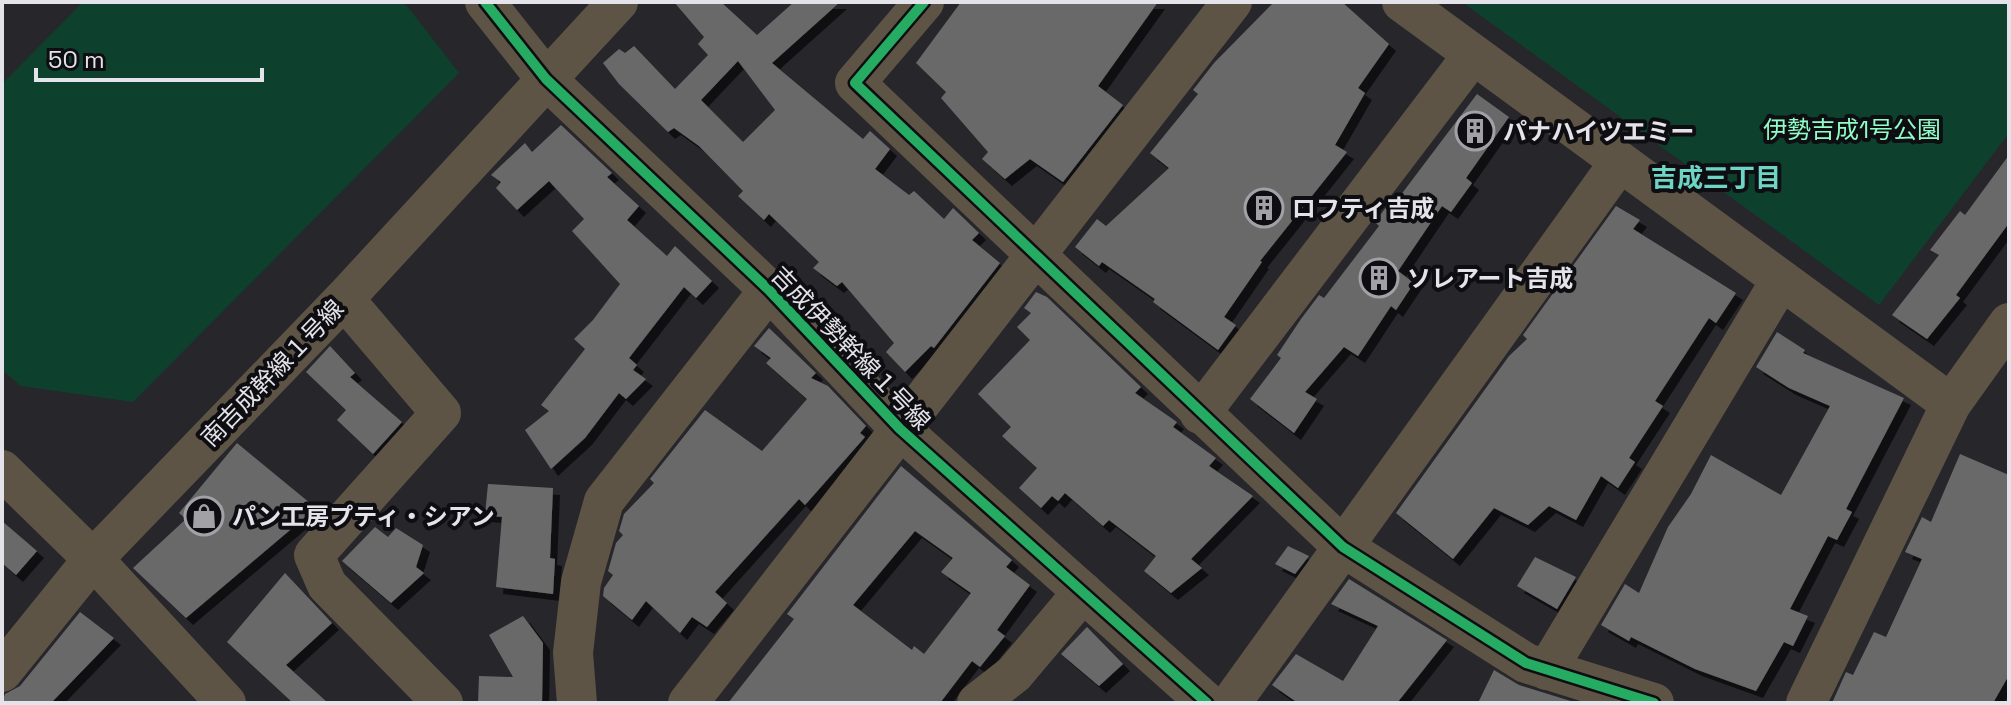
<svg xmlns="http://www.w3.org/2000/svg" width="2011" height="705" font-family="'Space Grotesk','Noto Sans JP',sans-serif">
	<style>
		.green { fill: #0d412d }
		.building { fill: #6b696a; fill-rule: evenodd; filter: url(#shadow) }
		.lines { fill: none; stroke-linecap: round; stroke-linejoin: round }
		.minor { stroke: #5e5446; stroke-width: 40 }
		.cycleway-casing { stroke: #0e0e12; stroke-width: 15 }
		.cycleway { stroke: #26ab63; stroke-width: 10 }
		.labels { text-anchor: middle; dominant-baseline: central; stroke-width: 8; stroke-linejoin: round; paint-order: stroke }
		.park-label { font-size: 24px; fill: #90fcc6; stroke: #0e0e12 }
		.poi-label { font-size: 24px; font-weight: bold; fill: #e3e3e9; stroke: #0e0e12; text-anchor: start }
		.street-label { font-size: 24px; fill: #e3e3e9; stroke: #0e0e12 }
		.neighbourhood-label { font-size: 26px; font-weight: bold; fill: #6ed5c5; stroke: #0e0e12 }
	</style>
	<defs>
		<filter id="shadow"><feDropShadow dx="7" dy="7" stdDeviation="0" flood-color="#0009"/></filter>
	</defs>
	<rect width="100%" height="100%" fill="#26262b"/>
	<g class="green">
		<polygon points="83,2 404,2 459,73 133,402 21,386 2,370 2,84"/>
		<polygon points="1462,2 2009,2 2009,133 1879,305"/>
	</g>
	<g class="building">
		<path d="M674,2H721L757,35L794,2H840L772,63L863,139L870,131L890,149L875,169L909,195L914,191L944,219L953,208L979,233L972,240L1000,263L934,348L931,346L905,372L886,352L894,343L842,282L837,286L813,268L819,262L769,214L764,220L738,196L743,191L699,146L674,128L668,132L619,84L603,63L619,49L625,53L634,46L675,89L708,55L698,44L704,37ZM738,61L775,110L743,142L701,100Z"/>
		<polygon points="961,2 1158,2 1098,86 1123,105 1063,182 1030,159 1005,179 982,159 988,152 941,98 946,92 916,63"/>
		<polygon points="1274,2 1342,2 1389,44 1358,88 1365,93 1335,145 1347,152 1260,261 1262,262 1224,317 1236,325 1218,350 1153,302 1155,299 1102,262 1099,266 1075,247 1097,219 1106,226 1169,168 1150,153 1198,94 1193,90 1214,63"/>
		<polygon points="1477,94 1509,117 1466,178 1472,183 1451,212 1442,206 1398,271 1414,283 1396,310 1391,306 1358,356 1344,347 1305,392 1317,399 1294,433 1250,399 1281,358 1277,355 1301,319 1319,295 1324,298 1379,226 1375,222 1390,202 1394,204"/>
		<polygon points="561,125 612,173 607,177 639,206 627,220 667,256 675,246 712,281 696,298 684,287 629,358 637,365 633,370 646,379 626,399 619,393 585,438 551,469 525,430 549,411 541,405 585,349 574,339 593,320 620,284 572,231 584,219 549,181 517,210 496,188 501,182 491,175 525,143 532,152"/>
		<polygon points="2009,155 2009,223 1956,295 1960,298 1927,339 1892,315 1939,255 1930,250 1960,211 1965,215"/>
		<polygon points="1616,206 1640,220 1633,229 1736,293 1716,323 1709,318 1655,401 1663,406 1629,458 1635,462 1618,488 1601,476 1576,520 1549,506 1528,525 1494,508 1453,559 1396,513 1509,356 1527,339 1523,335"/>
		<polygon points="1036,292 1047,297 1141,387 1135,393 1177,422 1173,427 1216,458 1209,466 1253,496 1191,559 1202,568 1171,593 1144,571 1156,556 1109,520 1103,526 1065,493 1058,501 1052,496 1041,508 1019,488 1037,468 1002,436 1011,427 978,394 1030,340 1017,327 1031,313 1024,308"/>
		<polygon points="769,328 816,373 811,378 828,386 866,426 860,433 865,437 805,505 799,499 715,592 727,603 707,627 692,617 680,633 646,601 632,620 603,596 604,588 613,575 608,571 616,543 623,535 619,531 624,514 654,483 650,479 705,410 762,451 807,399 766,363 771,358 754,346"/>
		<polygon points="1777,332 1805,350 1803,353 1904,398 1846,509 1852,512 1837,540 1828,536 1790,609 1808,616 1793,646 1784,642 1756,691 1695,669 1631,637 1629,641 1601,625 1625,584 1639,593 1668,527 1691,494 1711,455 1781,495 1830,406 1789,388 1756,367"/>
		<polygon points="330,346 355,373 350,377 402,422 373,454 337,420 346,410 306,372"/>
		<polygon points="237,443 316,508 186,618 133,568 186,519 179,513"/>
		<polygon points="1960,454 2009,475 2009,675 1993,703 1832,703 1846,672 1853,675 1874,632 1886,637 1922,559 1905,552 1922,517 1931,522"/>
		<path d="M901,466L1012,560L1006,567L1030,585L997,630L1005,636L980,667L972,661L940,703H728L794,619L787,614ZM915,531L953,558L941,572L971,593L924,654L914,646L912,650L853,605Z"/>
		<polygon points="488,484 553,488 550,558 555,559 553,594 496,587 502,517 485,515"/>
		<polygon points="2,521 37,551 16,575 2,563"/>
		<polygon points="375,527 388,537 396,528 423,545 416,567 424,573 391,603 342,561"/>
		<polygon points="1288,546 1309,556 1295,574 1275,564"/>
		<polygon points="1535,557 1576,577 1557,609 1517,586"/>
		<polygon points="285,573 332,623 286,665 328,703 293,703 227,642"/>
		<polygon points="1349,579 1447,640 1397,703 1298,703 1272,685 1296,654 1343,681 1378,626 1331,604"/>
		<polygon points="80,612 114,638 51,703 2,703 5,694 20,686"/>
		<polygon points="523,616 543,643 542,703 478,703 479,676 513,677 489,635"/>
		<polygon points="1087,627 1123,664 1099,686 1061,654"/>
		<polygon points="1494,670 1519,685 1577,703 1478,703"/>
	</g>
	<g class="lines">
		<g class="minor">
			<polyline points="485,2 546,79 769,290 900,429 1207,703"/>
			<polyline points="924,2 855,83 1343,547 1526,663 1654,703"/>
			<polyline points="1402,2 1951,404"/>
			<polyline points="344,299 441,413 314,555 327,585 443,703"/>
			<polyline points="1200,414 1472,56"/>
			<polyline points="2,470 93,559 226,703"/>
			<polyline points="1547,670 1781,280"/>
			<polyline points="2,672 93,559 344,299 618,2"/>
			<polyline points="577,703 573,653 581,582 604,501 769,290"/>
			<polyline points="688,703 1232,2"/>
			<polyline points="977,703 1014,674 1083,592"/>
			<polyline points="1231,703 1619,163"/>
			<polyline points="1806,703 1951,404 2009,323"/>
		</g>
		<defs>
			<g id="cycleway">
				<polyline points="485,2 546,79 769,290 900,429 1207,703"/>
				<polyline points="924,2 855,83 1343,547 1526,663 1654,703"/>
			</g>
		</defs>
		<use href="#cycleway" class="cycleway-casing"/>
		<use href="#cycleway" class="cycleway"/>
	</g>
	<defs>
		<symbol id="building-ring" viewBox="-11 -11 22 22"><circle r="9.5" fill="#0e0e12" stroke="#a1a1a6" stroke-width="1.5"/><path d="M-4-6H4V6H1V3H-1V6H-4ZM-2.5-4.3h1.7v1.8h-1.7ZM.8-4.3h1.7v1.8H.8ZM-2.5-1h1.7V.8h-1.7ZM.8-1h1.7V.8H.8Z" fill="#a1a1a6"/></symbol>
		<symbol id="shop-ring" viewBox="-11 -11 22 22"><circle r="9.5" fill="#0e0e12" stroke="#a1a1a6" stroke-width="1.5"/><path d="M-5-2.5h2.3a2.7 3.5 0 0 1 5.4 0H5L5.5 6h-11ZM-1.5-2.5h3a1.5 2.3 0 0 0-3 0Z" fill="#a1a1a6"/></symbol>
	</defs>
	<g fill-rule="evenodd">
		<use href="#building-ring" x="1453" y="109" width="44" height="44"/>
		<use href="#building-ring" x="1242" y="186" width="44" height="44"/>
		<use href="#building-ring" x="1357" y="256" width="44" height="44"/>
		<use href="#shop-ring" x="182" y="494" width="44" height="44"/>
	</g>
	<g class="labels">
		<g class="park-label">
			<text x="1852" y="129">伊勢吉成1号公園</text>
		</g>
		<g class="poi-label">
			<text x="1503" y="131">パナハイツエミー</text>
			<text x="1292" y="208">ロフティ吉成</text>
			<text x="1407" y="278">ソレアート吉成</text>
			<text x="232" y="516">パン工房プティ・シアン</text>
		</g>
		<g class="street-label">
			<text transform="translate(851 348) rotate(46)">吉成伊勢幹線１号線</text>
			<text transform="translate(272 373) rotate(-46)">南吉成幹線１号線</text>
		</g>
		<g class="neighbourhood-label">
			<text x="1716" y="178">吉成三丁目</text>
		</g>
	</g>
	<rect width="2011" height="705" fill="none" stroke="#e3e3e9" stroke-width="8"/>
	<path d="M36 68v12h226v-12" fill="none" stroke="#e3e3e9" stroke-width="4"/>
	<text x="48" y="68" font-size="24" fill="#e3e3e9" stroke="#0e0e12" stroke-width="6" paint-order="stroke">50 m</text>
</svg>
